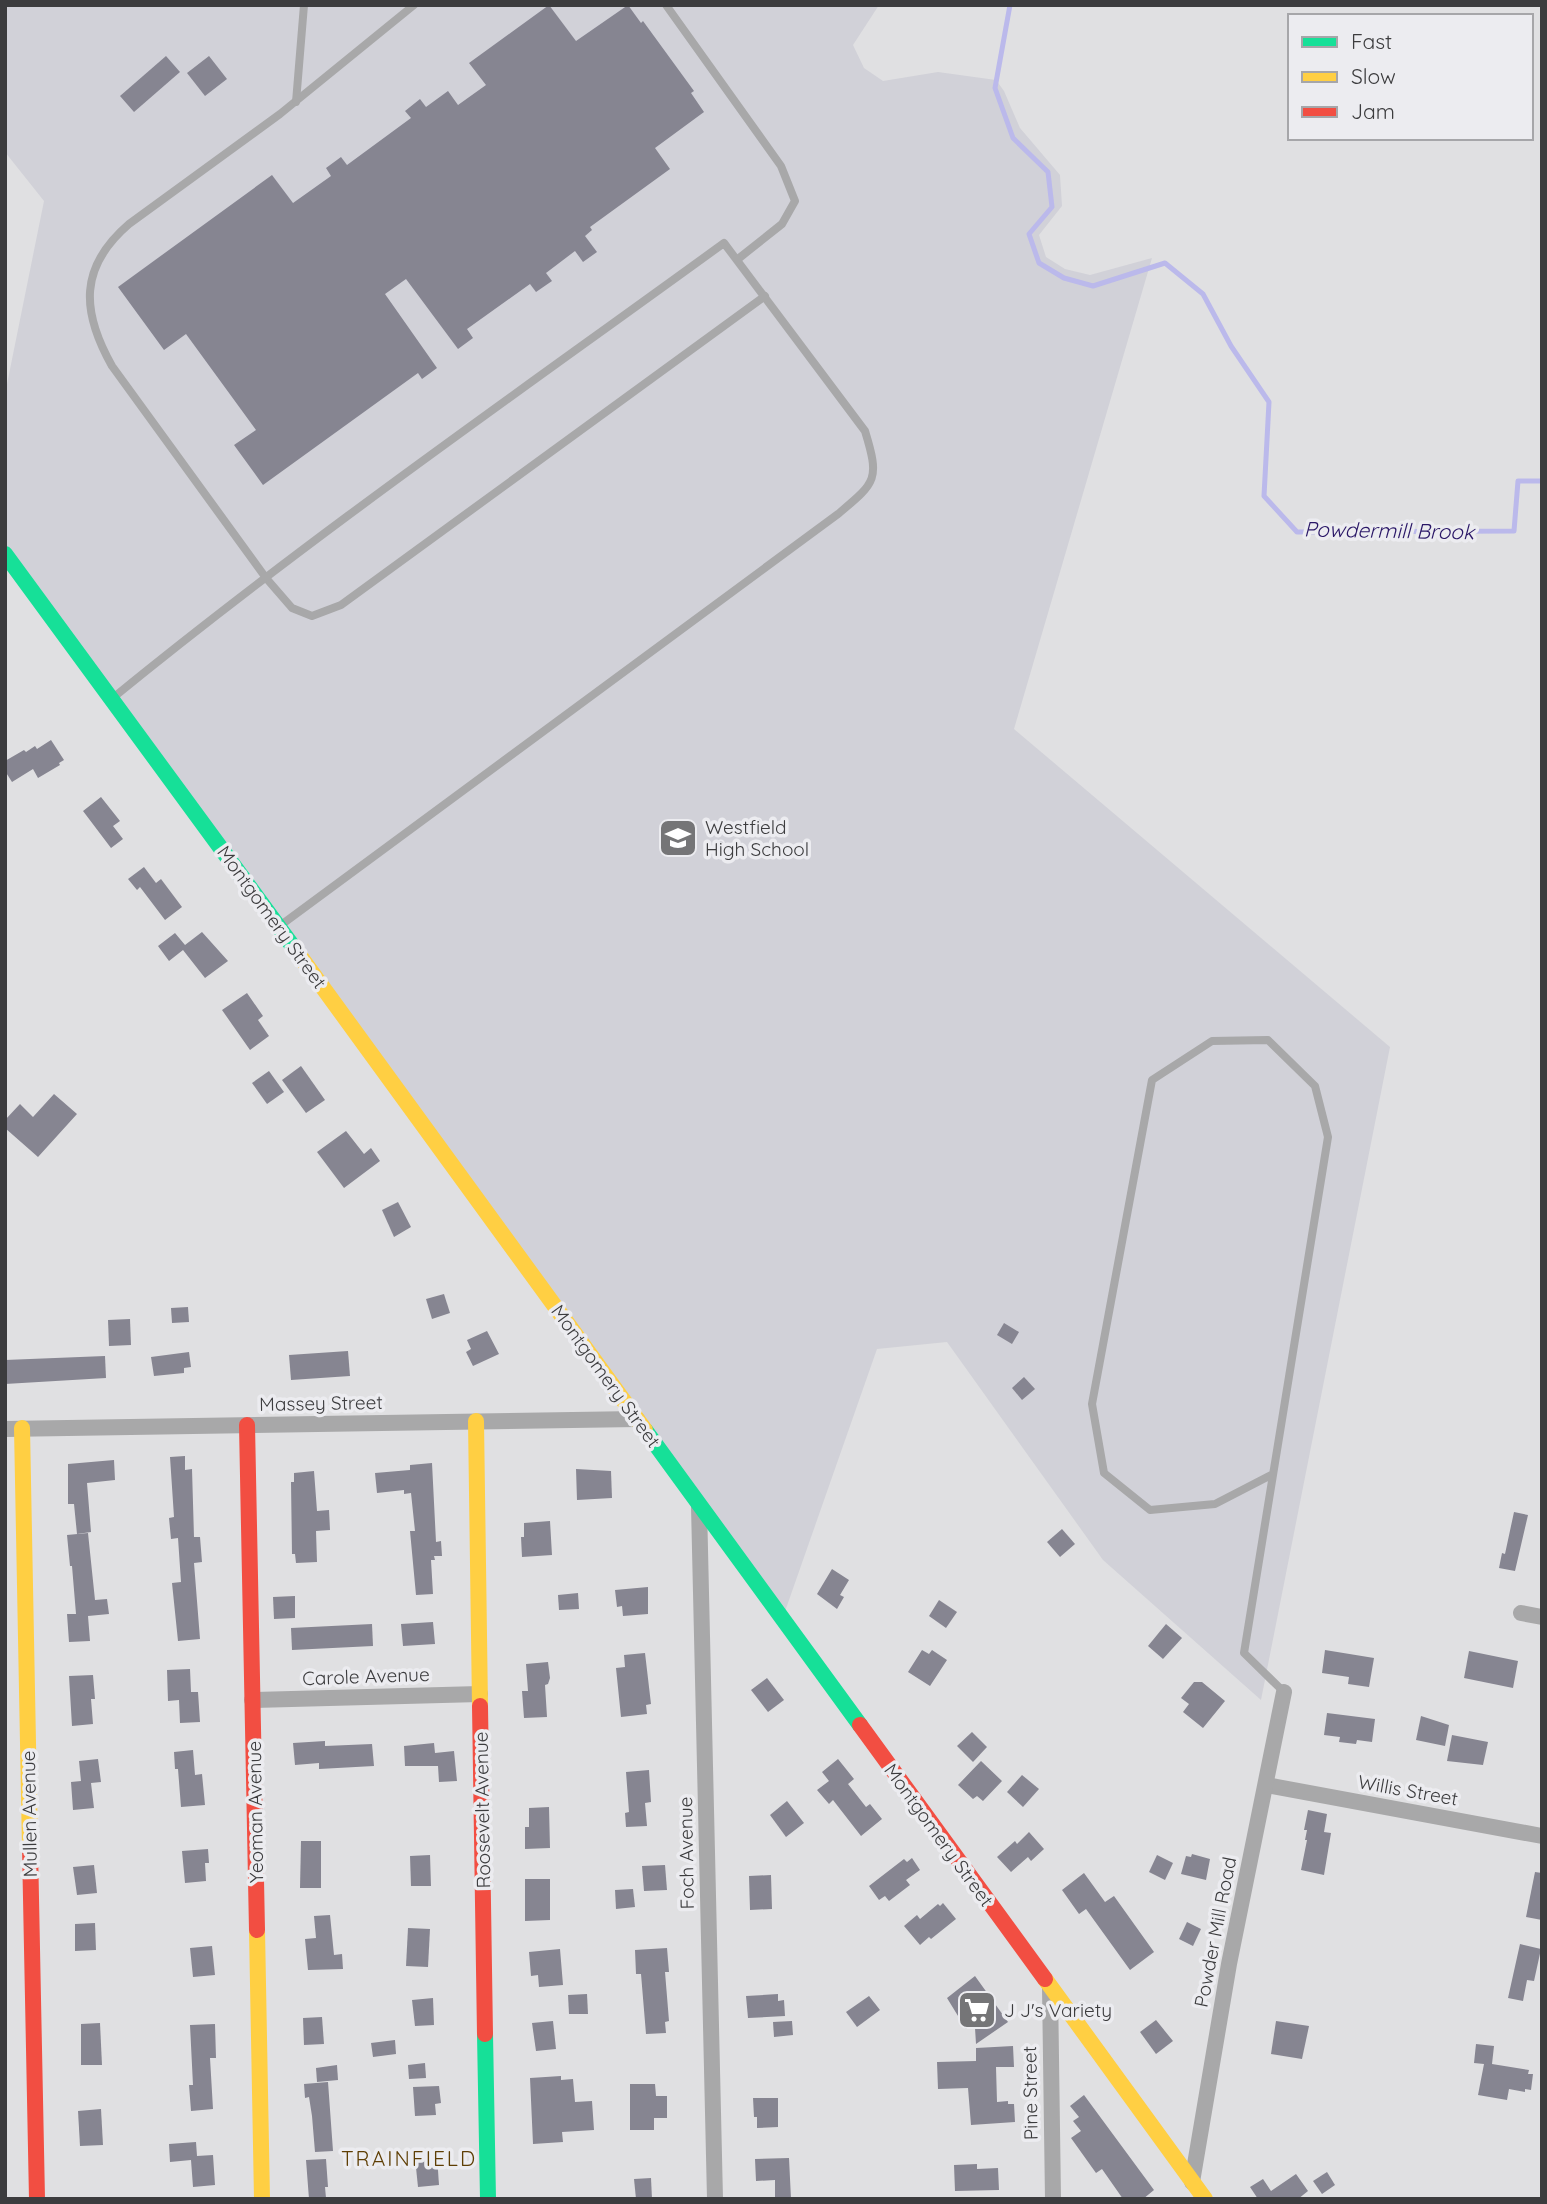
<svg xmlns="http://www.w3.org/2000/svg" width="1547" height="2204" font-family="Quicksand,sans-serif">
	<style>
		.built { fill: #d1d1d8 }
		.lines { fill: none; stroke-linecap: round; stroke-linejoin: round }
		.stream { stroke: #bbb9eb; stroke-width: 5 }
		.building { fill: #868591 }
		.lane { stroke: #a8a8a9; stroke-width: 8 }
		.street { stroke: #a8a8a9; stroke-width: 16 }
		.fast { stroke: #16e098; stroke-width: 16 }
		.slow { stroke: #ffcf43; stroke-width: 16 }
		.jam { stroke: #f24e42; stroke-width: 16 }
		.labels { text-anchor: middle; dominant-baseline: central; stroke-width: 7; stroke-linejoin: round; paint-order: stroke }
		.poi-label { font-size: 19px; fill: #3c3c3e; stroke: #ececf0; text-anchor: start }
		.street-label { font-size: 19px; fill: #3c3c3e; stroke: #ececf0 }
		.water-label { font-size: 21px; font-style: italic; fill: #2a1767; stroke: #ececf0 }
		.neighbourhood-label { font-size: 21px; letter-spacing: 2px; fill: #5e3e04; stroke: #ececf0 }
	</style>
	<rect width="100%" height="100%" fill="#e0e0e2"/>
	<polygon class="built" points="5,5 879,5 853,45 864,68 883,81 938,72 996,80 1004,91 1020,128 1060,175 1062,206 1039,235 1046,257 1065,269 1090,275 1152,258 1014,729 1390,1047 1261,1700 1103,1560 947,1342 877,1349 782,1620 5,556 5,394 44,201 5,152"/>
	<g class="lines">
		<polyline class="stream" points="1010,5 995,88 1013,138 1048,172 1052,207 1029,234 1039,263 1064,278 1093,286 1165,263 1203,294 1231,346 1269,402 1264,496 1297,532 1514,531 1518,481 1542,481"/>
	</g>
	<g class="building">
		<polygon points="549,5 576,41 628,5 641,23 643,21 694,91 691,93 704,112 655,148 670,169 590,227 592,230 585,236 597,252 583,262 575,251 546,273 552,281 536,292 530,284 467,329 473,338 458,349 406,279 385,294 437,368 422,379 418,373 263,485 234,445 256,430 186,334 164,350 118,287 272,175 293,203 331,176 326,168 341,157 347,165 411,118 405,111 420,99 426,107 448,91 458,105 486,85 469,63"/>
		<polygon points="166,56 180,72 134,112 120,96"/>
		<polygon points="209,56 227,79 205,96 187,73"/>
		<polygon points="51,740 64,760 59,763 60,765 38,778 33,769 12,782 5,771 5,761 24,750 26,752 35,746 37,749"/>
		<polygon points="101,797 120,821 113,826 123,839 111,848 83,811"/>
		<polygon points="144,867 156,883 161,879 182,907 165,920 140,887 137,890 128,879"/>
		<polygon points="202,932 228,961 205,978 183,950 169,961 158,946 175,933 185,945"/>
		<polygon points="247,993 263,1016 258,1020 269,1036 250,1050 222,1010"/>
		<polygon points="301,1066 325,1100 306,1113 282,1080"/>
		<polygon points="269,1071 284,1092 267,1104 252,1083"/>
		<polygon points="54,1094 77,1114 38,1157 5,1128 5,1120 20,1104 33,1117"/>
		<polygon points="346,1131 364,1154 371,1148 380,1161 344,1188 317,1152"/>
		<polygon points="398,1202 411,1227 394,1237 382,1210"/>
		<polygon points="444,1294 450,1313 432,1319 426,1299"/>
		<polygon points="188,1307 189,1322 172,1323 171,1308"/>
		<polygon points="130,1319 131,1345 109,1346 108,1320"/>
		<polygon points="1004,1323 1019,1332 1012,1344 997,1335"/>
		<polygon points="487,1331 499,1354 473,1366 466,1352 471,1349 467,1340"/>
		<polygon points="348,1351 350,1376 291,1380 289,1355"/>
		<polygon points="189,1352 191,1367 184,1368 184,1373 154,1376 151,1357"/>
		<polygon points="105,1356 106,1378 5,1384 5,1360"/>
		<polygon points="1024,1377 1035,1389 1022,1400 1012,1388"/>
		<polygon points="185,1456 185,1470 192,1469 194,1537 200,1537 202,1562 194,1563 200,1639 178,1641 172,1583 181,1582 178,1538 171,1539 169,1518 174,1517 170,1457"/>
		<polygon points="114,1460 115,1480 87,1483 91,1532 77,1534 74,1504 68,1504 68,1464"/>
		<polygon points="432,1463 436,1542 441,1541 442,1556 434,1556 435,1560 431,1560 433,1594 416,1595 410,1531 415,1531 411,1493 404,1494 404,1490 377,1493 375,1473 410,1470 410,1465"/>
		<polygon points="576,1469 611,1471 612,1498 577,1500"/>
		<polygon points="314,1471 317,1511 329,1510 330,1530 316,1531 317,1562 296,1563 295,1554 292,1554 291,1482 294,1482 294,1473"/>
		<polygon points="1514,1512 1528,1515 1515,1571 1499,1568 1502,1553 1505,1554"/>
		<polygon points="550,1521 552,1555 522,1557 521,1537 524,1537 524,1523"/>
		<polygon points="1062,1529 1075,1544 1060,1557 1047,1542"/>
		<polygon points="88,1533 95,1600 107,1599 109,1614 88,1616 90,1641 69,1642 67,1614 76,1614 72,1566 70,1566 67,1535"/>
		<polygon points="832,1569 849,1580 840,1595 844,1597 837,1609 817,1594"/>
		<polygon points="648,1587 648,1614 623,1616 622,1606 617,1607 615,1590"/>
		<polygon points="578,1593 579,1609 559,1610 558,1595"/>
		<polygon points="295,1596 295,1618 274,1619 273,1597"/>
		<polygon points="939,1600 957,1612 946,1628 929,1616"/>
		<polygon points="433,1622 435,1644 403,1646 401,1624"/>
		<polygon points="372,1624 373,1646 292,1650 291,1628"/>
		<polygon points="1166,1624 1182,1638 1163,1659 1148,1646"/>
		<polygon points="922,1650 929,1654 932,1650 947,1660 930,1686 908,1672"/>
		<polygon points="1325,1650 1374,1658 1369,1687 1348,1684 1349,1677 1322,1673"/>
		<polygon points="1469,1651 1518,1661 1513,1688 1464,1678"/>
		<polygon points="645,1653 651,1704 646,1705 647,1714 621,1717 616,1668 625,1667 624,1655"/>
		<polygon points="548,1662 550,1678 548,1684 545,1685 547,1717 524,1718 522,1691 528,1691 526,1664"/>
		<polygon points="190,1669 191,1692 198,1692 200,1722 180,1723 179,1700 168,1701 167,1670"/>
		<polygon points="93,1675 95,1699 91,1699 93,1724 72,1726 69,1676"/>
		<polygon points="767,1678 784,1700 768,1712 751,1690"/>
		<polygon points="1194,1682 1202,1682 1225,1701 1203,1728 1183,1712 1189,1704 1181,1698"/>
		<polygon points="1327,1713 1375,1719 1372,1742 1357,1740 1356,1744 1339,1742 1340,1737 1324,1735"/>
		<polygon points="1421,1716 1449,1725 1445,1746 1416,1740"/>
		<polygon points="972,1732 987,1747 973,1762 957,1746"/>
		<polygon points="1452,1735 1488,1742 1483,1765 1447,1761"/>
		<polygon points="325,1741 325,1746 372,1744 374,1766 319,1769 319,1763 295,1765 293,1743"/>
		<polygon points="434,1743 435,1753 454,1751 457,1781 439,1782 438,1766 405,1766 404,1746"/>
		<polygon points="193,1750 195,1775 202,1774 205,1805 181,1807 178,1769 175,1769 174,1752"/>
		<polygon points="98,1759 101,1782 91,1783 94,1808 73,1810 71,1782 81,1781 79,1761"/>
		<polygon points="838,1759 854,1779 848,1784 866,1807 870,1804 882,1819 861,1836 833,1800 829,1804 817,1790 829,1781 822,1772"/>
		<polygon points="981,1761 1002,1781 983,1801 977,1796 973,1799 958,1785"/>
		<polygon points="649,1770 651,1802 645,1803 647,1826 626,1827 625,1813 629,1812 626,1772"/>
		<polygon points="1022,1775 1039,1789 1023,1807 1007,1792"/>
		<polygon points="787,1801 804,1823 786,1837 770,1815"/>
		<polygon points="549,1807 550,1848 525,1849 525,1827 529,1827 529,1808"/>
		<polygon points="1308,1810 1327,1814 1324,1832 1331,1833 1324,1875 1301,1870 1307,1840 1305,1840 1307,1830 1304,1830"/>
		<polygon points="1029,1832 1044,1849 1031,1861 1028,1857 1011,1872 997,1857 1015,1841 1017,1844"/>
		<polygon points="301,1841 321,1841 321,1888 300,1888"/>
		<polygon points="208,1849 209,1863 205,1863 206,1881 185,1883 182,1851"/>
		<polygon points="1192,1854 1210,1859 1206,1880 1181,1874 1186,1856 1191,1857"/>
		<polygon points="430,1855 431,1886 411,1886 410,1856"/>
		<polygon points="1157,1855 1173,1863 1165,1880 1149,1872"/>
		<polygon points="912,1858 920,1870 906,1880 910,1885 889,1901 885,1896 879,1900 869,1886 904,1859 907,1862"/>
		<polygon points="94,1865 97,1893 77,1895 73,1867"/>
		<polygon points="665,1865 667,1890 644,1891 642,1866"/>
		<polygon points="1535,1872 1542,1873 1542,1920 1526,1917"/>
		<polygon points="1084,1873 1105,1902 1114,1896 1154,1952 1130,1970 1086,1909 1079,1914 1062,1890"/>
		<polygon points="771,1875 772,1909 750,1910 749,1876"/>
		<polygon points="525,1879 550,1879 550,1920 525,1921"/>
		<polygon points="633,1889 635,1907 616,1909 615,1890"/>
		<polygon points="943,1903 956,1919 931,1939 929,1937 920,1945 904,1926 917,1915 920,1919 938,1904 940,1906"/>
		<polygon points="330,1915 334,1955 342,1954 343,1969 308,1970 305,1939 316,1938 314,1916"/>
		<polygon points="1187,1922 1201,1929 1193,1946 1179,1939"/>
		<polygon points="95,1923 96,1950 75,1951 75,1924"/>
		<polygon points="408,1928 430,1929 428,1967 406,1966"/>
		<polygon points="1520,1944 1541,1949 1534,1981 1527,1980 1523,2001 1508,1998"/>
		<polygon points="212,1946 215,1975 193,1977 190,1948"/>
		<polygon points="667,1948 669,1972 665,1972 669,2021 665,2022 666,2033 646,2034 641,1974 636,1974 635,1950"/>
		<polygon points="560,1949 563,1985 539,1987 538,1975 531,1976 529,1952"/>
		<polygon points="975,1976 1008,2022 976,2044 975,2028 966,2029 947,1998"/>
		<polygon points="587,1994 588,2014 569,2014 568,1995"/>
		<polygon points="778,1994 778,2001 784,2000 785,2016 748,2018 746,1996"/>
		<polygon points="869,1996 880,2010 857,2027 846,2012"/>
		<polygon points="433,1998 434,2025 415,2026 412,2000"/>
		<polygon points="322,2017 324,2044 304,2045 303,2018"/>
		<polygon points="1156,2020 1173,2041 1156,2054 1140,2032"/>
		<polygon points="553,2021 556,2049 536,2051 532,2023"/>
		<polygon points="792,2021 793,2035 774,2037 773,2022"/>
		<polygon points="1276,2021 1309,2026 1302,2059 1271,2054"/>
		<polygon points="100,2023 102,2065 81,2065 81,2024"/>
		<polygon points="215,2024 216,2058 210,2058 213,2109 191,2111 189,2085 193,2085 190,2025"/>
		<polygon points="395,2040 396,2054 373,2057 371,2043"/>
		<polygon points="1476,2044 1494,2046 1492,2064 1529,2070 1528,2074 1533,2074 1531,2090 1525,2089 1525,2092 1509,2089 1507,2100 1478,2095 1484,2064 1474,2063"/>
		<polygon points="1013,2046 1014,2067 996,2067 997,2102 1008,2101 1008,2104 1014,2104 1015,2122 971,2125 968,2088 938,2089 937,2062 976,2061 976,2048"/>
		<polygon points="425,2063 426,2078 409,2079 408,2065"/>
		<polygon points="337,2065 338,2080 317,2082 316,2068"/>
		<polygon points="561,2076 561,2080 573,2079 575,2102 592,2101 594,2130 562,2132 563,2142 533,2144 530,2078"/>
		<polygon points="328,2082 333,2151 315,2152 312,2116 309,2097 305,2098 304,2084"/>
		<polygon points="630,2084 655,2084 656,2096 667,2096 667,2118 654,2118 654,2130 630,2130"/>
		<polygon points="439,2086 441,2103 435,2104 436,2115 415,2116 413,2087"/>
		<polygon points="1084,2095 1154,2190 1143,2199 1123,2199 1102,2169 1096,2173 1071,2138 1081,2131 1073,2121 1079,2117 1070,2106"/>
		<polygon points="753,2098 778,2098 778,2127 757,2128 757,2117 754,2117"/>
		<polygon points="101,2109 103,2145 80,2146 78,2111"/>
		<polygon points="196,2142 197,2156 213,2155 215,2185 193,2187 191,2160 170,2162 169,2144"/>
		<polygon points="437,2156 439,2185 418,2187 415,2158"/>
		<polygon points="789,2158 791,2199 775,2199 775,2180 756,2181 755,2159"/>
		<polygon points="326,2159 328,2187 325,2187 326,2198 309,2199 306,2160"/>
		<polygon points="977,2164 977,2169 998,2168 999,2190 955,2191 954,2165"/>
		<polygon points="1327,2172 1335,2185 1322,2194 1313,2181"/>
		<polygon points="1296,2174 1308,2191 1298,2199 1258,2199 1250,2187 1263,2179 1271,2191"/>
		<polygon points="651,2178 652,2199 636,2199 634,2179"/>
	</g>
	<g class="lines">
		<g class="lane">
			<path d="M414,5L280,114L129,224C79,267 81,311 112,366L266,578L292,608L312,616L341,605L765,296"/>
			<polyline points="666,5 781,166 795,201 782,224 738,259"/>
			<polyline points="296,102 304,5"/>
			<path d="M114,697C310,537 519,392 724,243L865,431C880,480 876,482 838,514L281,925"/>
			<polyline points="1273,1474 1215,1504 1150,1510 1104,1473 1092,1404 1152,1080 1212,1041 1268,1040 1315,1086 1328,1137 1244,1653 1284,1692"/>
		</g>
		<g class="street">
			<polyline points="5,1429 637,1419"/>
			<polyline points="699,1506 715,2199"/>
			<polyline points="1521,1613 1542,1617"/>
			<polyline points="252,1700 480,1694"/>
			<polyline points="1266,1785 1542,1836"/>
			<polyline points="1050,1987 1053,2199"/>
			<polyline points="1192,2182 1229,1964 1284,1692"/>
		</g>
		<g class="fast">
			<polyline points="5,554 297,952"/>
			<polyline points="645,1430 860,1725"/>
			<polyline points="485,2034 488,2199"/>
		</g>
		<g class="slow">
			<polyline points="297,952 645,1430"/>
			<polyline points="476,1421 480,1706"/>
			<polyline points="22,1428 30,1848"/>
			<polyline points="257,1930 262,2199"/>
			<polyline points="1045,1979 1205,2199"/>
		</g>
		<g class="jam">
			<polyline points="247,1425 257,1930"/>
			<polyline points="480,1706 485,2034"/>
			<polyline points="860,1725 1045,1979"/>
			<polyline points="30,1848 37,2199"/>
		</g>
	</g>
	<defs>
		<symbol id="school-square" viewBox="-11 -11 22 22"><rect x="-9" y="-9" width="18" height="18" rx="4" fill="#757577" stroke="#ececf0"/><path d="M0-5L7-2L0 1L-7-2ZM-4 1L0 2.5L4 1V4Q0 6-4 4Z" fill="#fff"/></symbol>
		<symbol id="supermarket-square" viewBox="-11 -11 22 22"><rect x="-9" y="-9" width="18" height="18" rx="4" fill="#757577" stroke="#ececf0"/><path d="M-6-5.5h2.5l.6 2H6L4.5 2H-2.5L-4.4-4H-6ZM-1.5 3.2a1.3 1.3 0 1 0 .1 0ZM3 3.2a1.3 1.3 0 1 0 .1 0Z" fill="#fff"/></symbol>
	</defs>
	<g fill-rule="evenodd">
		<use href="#school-square" x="656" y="816" width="44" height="44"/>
		<use href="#supermarket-square" x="955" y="1988" width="44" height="44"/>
	</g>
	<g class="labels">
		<g class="poi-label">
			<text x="705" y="827">Westfield<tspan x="705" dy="22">High School</tspan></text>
			<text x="1004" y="2010">J J's Variety</text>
		</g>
		<g class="street-label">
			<text transform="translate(272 917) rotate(54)">Montgomery Street</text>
			<text transform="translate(606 1376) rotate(54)">Montgomery Street</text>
			<text transform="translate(321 1403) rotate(-1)">Massey Street</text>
			<text transform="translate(366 1676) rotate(-2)">Carole Avenue</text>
			<text transform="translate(1408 1790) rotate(10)">Willis Street</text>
			<text transform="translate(482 1810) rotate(-91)">Roosevelt Avenue</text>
			<text transform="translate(255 1812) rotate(-91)">Yeoman Avenue</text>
			<text transform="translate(29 1814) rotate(-91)">Mullen Avenue</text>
			<text transform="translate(939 1835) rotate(54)">Montgomery Street</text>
			<text transform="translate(686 1853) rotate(-91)">Foch Avenue</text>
			<text transform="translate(1215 1932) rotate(-79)">Powder Mill Road</text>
			<text transform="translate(1030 2093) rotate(-91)">Pine Street</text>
		</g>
		<g class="water-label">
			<text transform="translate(1389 530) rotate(1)">Powdermill Brook</text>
		</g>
		<g class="neighbourhood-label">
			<text x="409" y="2158">TRAINFIELD</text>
		</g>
	</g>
	<rect width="1547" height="2204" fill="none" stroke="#3c3c3e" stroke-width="14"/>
	<rect x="1288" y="14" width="245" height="126" fill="#ececf0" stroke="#a6a6a9" stroke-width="2"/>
	<rect x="1302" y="37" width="35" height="10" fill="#16e098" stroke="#a6a6a9" stroke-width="2"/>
	<text x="1351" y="49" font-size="21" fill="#3c3c3e">Fast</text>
	<rect x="1302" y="72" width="35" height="10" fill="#ffcf43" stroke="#a6a6a9" stroke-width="2"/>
	<text x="1351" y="84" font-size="21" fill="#3c3c3e">Slow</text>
	<rect x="1302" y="107" width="35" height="10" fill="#f24e42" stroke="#a6a6a9" stroke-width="2"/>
	<text x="1351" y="119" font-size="21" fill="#3c3c3e">Jam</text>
</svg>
